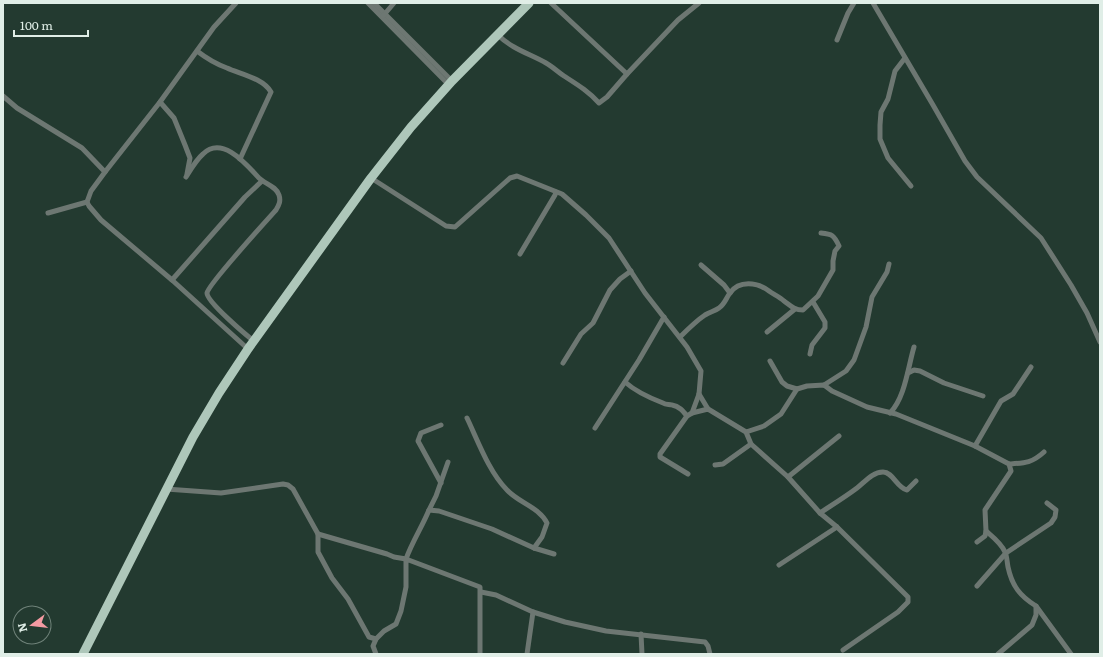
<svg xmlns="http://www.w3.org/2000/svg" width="1103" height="657" font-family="Literata,serif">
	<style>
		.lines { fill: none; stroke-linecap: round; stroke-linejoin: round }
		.minor { stroke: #6d7772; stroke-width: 5 }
		.trunk { stroke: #aec7ba; stroke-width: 9 }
	</style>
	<rect width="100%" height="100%" fill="#233a30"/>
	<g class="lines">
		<g class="minor">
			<polyline points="236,3 214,27 160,102 105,172 91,191 87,202 89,206 101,220 172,280 248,349"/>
			<polyline points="368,3 449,85"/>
			<polyline points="374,3 452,81"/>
			<polyline points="551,3 627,74"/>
			<polyline points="873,3 933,105 965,161 977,177 1041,238 1071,285 1087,313 1100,342"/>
			<polyline points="383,16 394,3"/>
			<path d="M498,35C512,49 530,54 546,63C553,67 558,72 564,76C578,85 588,91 599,103L607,97L627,74L678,20L699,3"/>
			<polyline points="837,40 848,13 854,3"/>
			<path d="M197,51C206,58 216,64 227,68C240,74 263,78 271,92L240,159"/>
			<polyline points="905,58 895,71 888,99 881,112 880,125 880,139 888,158 911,186"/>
			<polyline points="3,96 17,108 82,148 105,172"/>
			<polyline points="160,102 174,118 185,145 190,158 187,174"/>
			<path d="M186,177C191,169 196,160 203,154C222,135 246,164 259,178C265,184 276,186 279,195C281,201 279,205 276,210C267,220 208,285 207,293C207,302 246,335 254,341"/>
			<polyline points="371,178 446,226 455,227 510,178 517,176 562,194 586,215 609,238 645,293 687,347 701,371 699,394 692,413 687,416 660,454 660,457 688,474"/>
			<polyline points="48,213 87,202"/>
			<polyline points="520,254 555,195 556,192"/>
			<polyline points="701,265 724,285 730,293"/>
			<polyline points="172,280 245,197 262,181"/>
			<polyline points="767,332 795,309"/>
			<path d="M680,337C688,329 696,321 705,315C710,312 715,311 719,308C725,304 726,298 730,293C739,280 757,282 769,291C773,294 780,297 784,301C791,306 794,310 803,310L818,296L833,270V261L835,251L839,246C834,235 832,234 821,233"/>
			<polyline points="810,354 812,345 825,328 825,322 813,302"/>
			<polyline points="770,361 782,382 787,386 797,389"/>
			<polyline points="563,363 581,334 593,323 610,290 620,279 631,271"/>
			<polyline points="908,373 914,370 920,371 944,383 983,396"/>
			<path d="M625,382C635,391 650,398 663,403C666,405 669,404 672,405C679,406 683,411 687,416"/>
			<polyline points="824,385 846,371 854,360 866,327 872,297 887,272 889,264"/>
			<polyline points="699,394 708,409"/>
			<polyline points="692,413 708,409 746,432 751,444 723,464 715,465"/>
			<path d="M890,413C905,398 908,367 914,347"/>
			<path d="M467,418C478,441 489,472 507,490C519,503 539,507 547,523L542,537L534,548"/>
			<polyline points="595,428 639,360 664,317"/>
			<path d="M746,432L764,426L781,414L797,389L807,386L824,385L832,391L867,407L896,414L975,446L1009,464L1011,471L985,510L986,531C993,537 1001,543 1005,552C1007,556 1007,562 1008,567C1012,586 1020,596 1036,606L1071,654"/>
			<polyline points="751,444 788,477 839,436"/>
			<polyline points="975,446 1001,401 1013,394 1031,367"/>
			<path d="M1009,464C1025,463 1032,463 1044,452"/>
			<polyline points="788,477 820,513 837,527 908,597 908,602 898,612 843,650"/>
			<polyline points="441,483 418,441 421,433 441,425"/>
			<polyline points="166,489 221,493 283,484 288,485 293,489 318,534 318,552 332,578 348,599 369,637 376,639"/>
			<polyline points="429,510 436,496 448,462"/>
			<path d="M820,513C832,505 845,497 857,488C864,483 872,472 883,472C893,472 897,488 907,490L916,481"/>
			<path d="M318,534L387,554L394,557L406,559C412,542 422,527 429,510L439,511L492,529L534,548L554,554"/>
			<polyline points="977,542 985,536 986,531"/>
			<polyline points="779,565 837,527"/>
			<polyline points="977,586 1006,553 1051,523 1055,517 1056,510 1047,503"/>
			<polyline points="481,592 496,595 533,612 565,622 606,631 705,642 708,646 710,654"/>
			<polyline points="641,634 642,654"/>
			<polyline points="376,654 373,646 376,639 384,631 396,624 401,611 406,587 406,559 480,587 480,654"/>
			<polyline points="527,654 533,612"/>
			<polyline points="998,654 1032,625 1036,615 1036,606"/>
		</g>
		<polyline class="trunk" points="83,654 193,437 219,393 248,349 371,178 411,127 452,81 529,3"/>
	</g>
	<rect width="1103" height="657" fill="none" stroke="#e0eee7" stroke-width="8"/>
	<g transform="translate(32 625) rotate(255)"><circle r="19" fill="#233a30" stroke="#6f8279"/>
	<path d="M0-3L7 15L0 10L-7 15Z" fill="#f49aa2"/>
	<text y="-6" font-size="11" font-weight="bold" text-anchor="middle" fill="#e0eee7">N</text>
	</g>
	<path d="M14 30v6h74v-6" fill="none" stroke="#e0eee7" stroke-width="2"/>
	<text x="20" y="30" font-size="12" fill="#e0eee7" stroke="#233a30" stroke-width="3" paint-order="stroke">100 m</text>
</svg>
